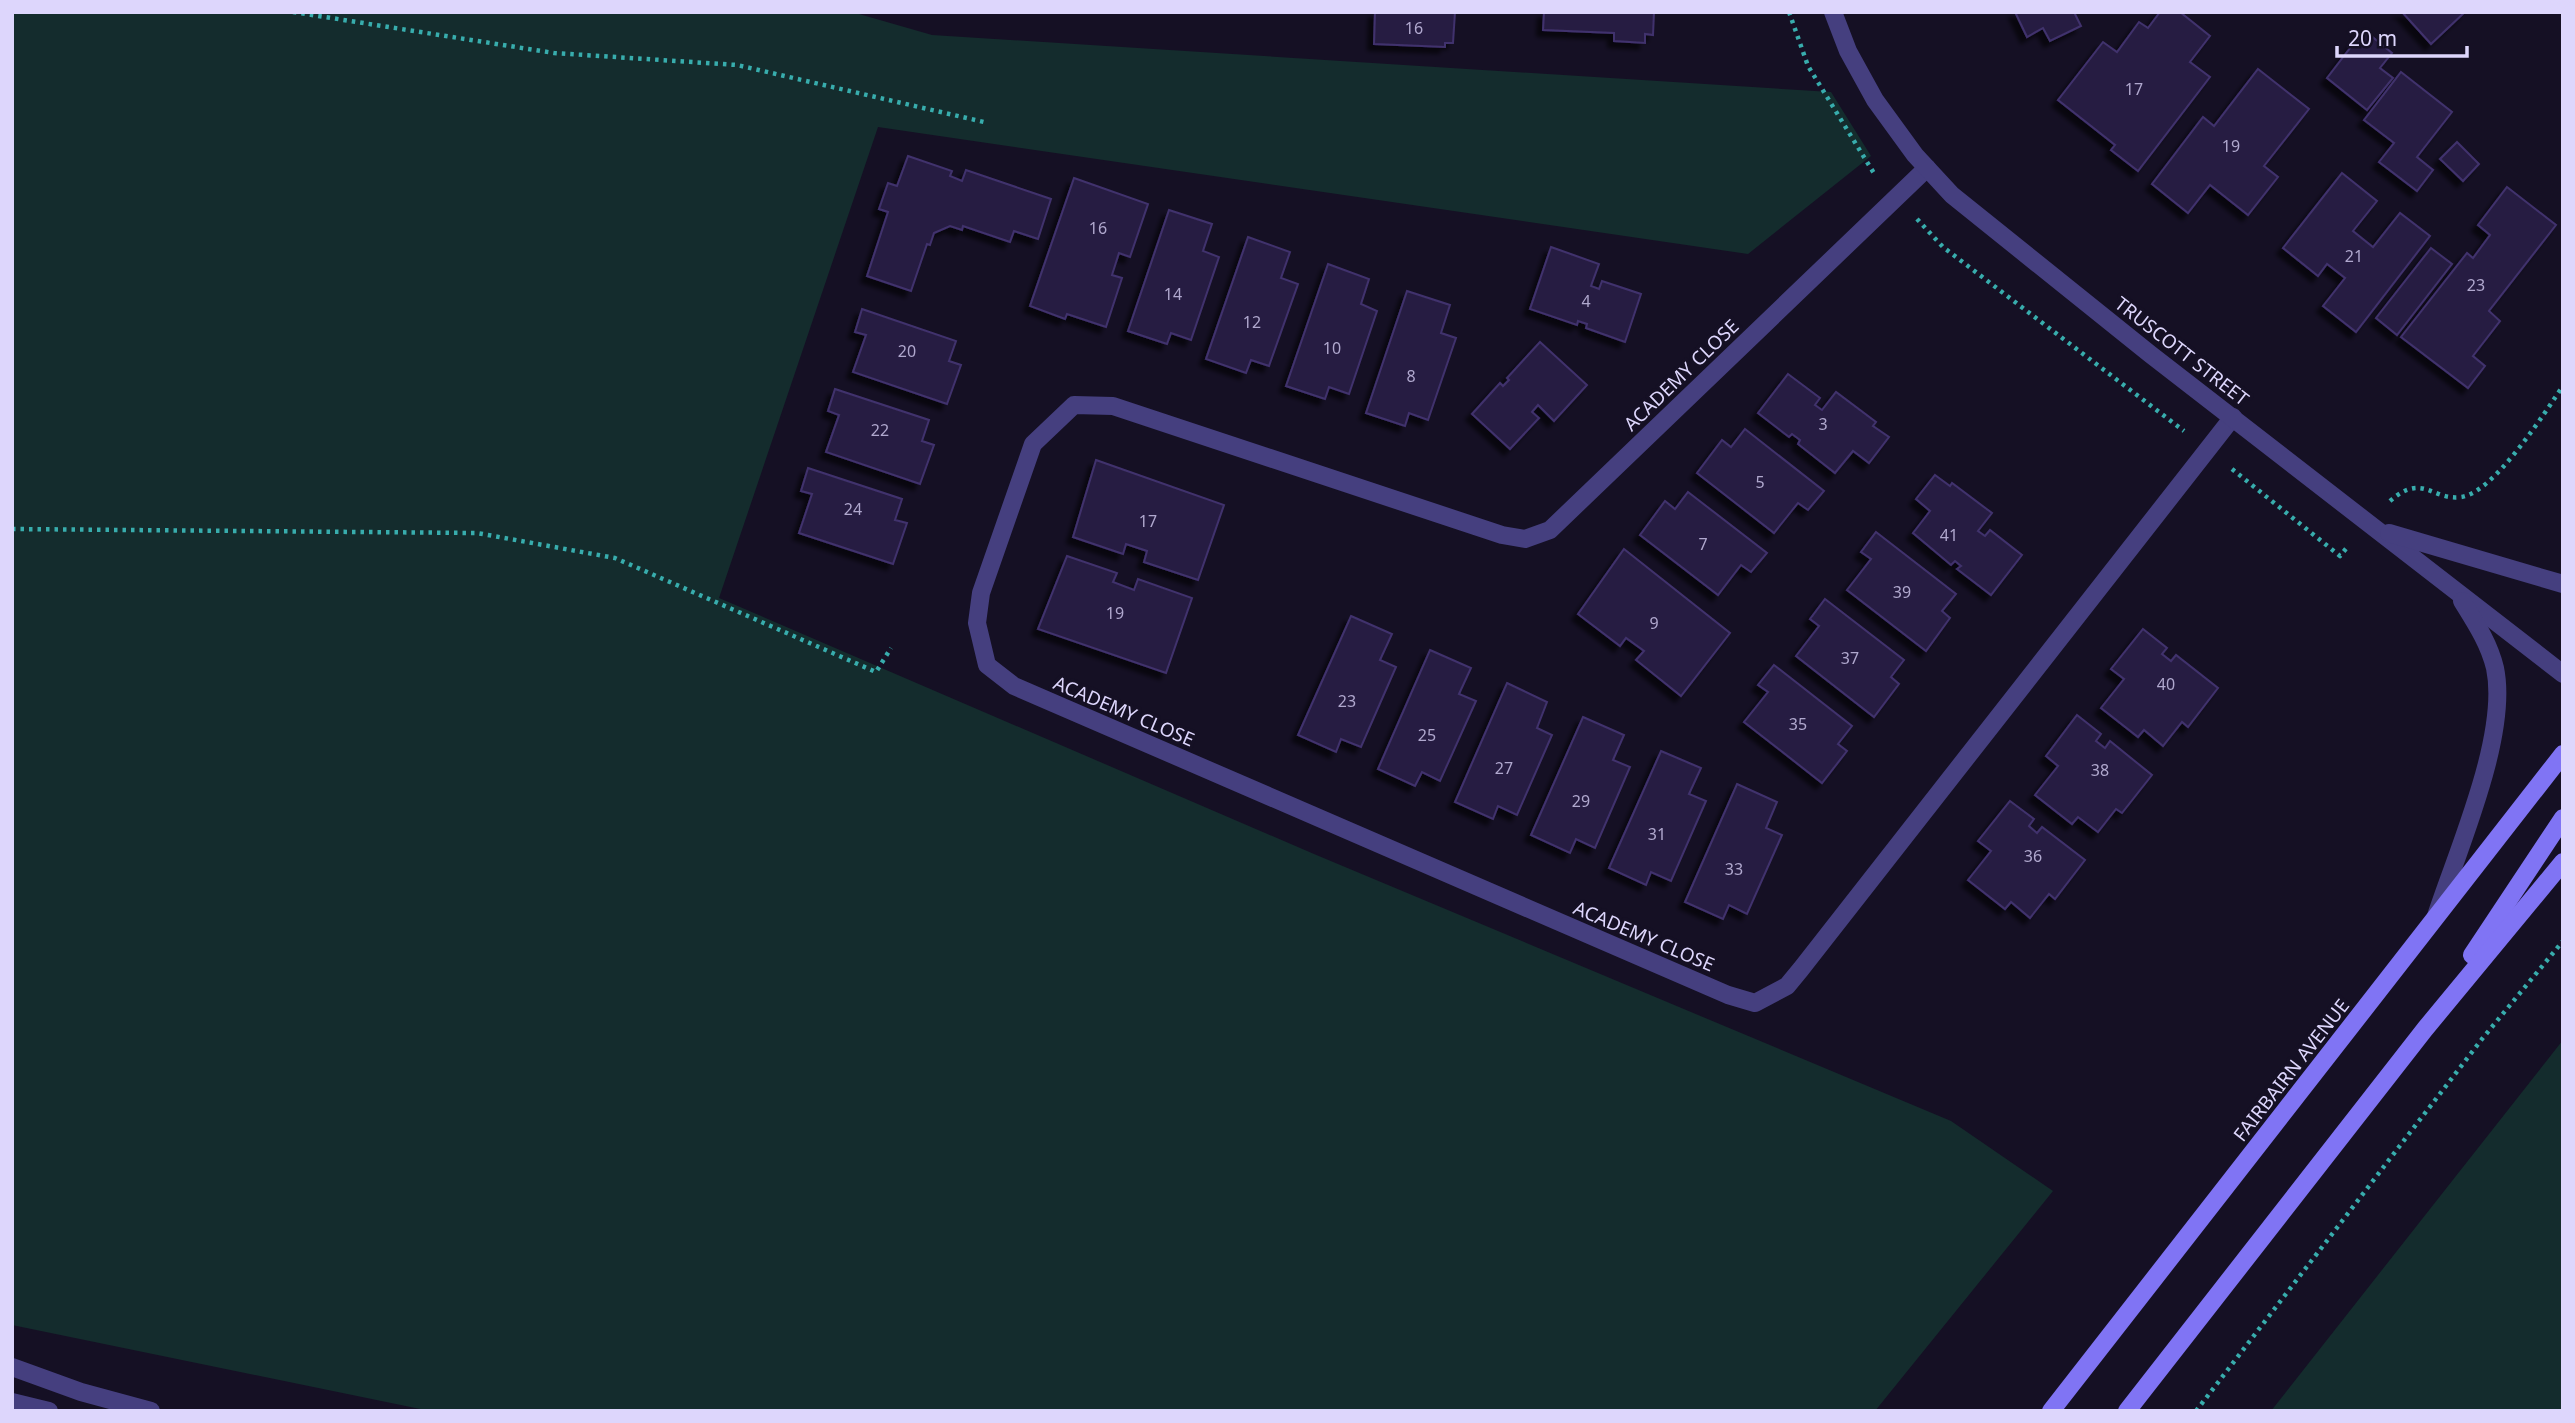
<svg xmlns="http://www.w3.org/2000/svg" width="2575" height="1423" font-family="'Noto Sans',sans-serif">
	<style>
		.green { fill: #142c2d }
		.building { fill: #281e43; stroke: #41326d; stroke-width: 2; filter: url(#shadow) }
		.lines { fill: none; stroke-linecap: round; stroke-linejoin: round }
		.path { stroke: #38adad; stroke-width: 4.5; stroke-dasharray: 3.5 5; stroke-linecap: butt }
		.minor { stroke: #453f7f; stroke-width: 18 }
		.tertiary { stroke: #453f7f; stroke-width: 18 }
		.secondary { stroke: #8074f4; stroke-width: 18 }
		.labels { text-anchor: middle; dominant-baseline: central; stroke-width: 7; stroke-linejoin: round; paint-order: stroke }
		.number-label { font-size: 16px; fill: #b0a8ce }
		.street-label { font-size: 19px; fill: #ddd6fc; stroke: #151024 }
	</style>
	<defs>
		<filter id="shadow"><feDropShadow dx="-6" dy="6" stdDeviation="2" flood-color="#0009"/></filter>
	</defs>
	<rect width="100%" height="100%" fill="#151024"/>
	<g class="green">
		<polygon points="12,12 852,12 932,35 1831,92 1871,156 1748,254 878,127 719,598 1314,854 1951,1121 2053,1191 1875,1411 430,1411 12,1325"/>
		<polygon points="2563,1040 2563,1411 2271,1411"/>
	</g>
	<g class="building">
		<polygon points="1375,12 1455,12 1453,43 1445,43 1445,47 1374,44"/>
		<polygon points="1544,12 1654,12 1653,35 1645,34 1645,43 1614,41 1614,33 1543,30"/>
		<polygon points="2015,12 2074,12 2081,26 2050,41 2043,28 2027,37"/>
		<polygon points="2160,12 2180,12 2210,36 2190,62 2210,77 2138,171 2111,150 2115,145 2058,100 2103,42 2117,52 2139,22 2148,28"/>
		<polygon points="2398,12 2465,12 2431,44 2402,12"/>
		<polygon points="2364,30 2392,53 2380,68 2393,78 2367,110 2327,78"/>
		<polygon points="2258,69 2309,109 2264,166 2278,177 2248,215 2210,185 2188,213 2152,184 2203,117 2214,126"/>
		<polygon points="2401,72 2452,112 2417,157 2433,170 2417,191 2379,162 2394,143 2364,120"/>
		<polygon points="2457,142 2479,164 2463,181 2440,159"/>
		<polygon points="908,156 952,171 950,176 962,181 966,170 1051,199 1038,239 1014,231 1010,242 963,226 962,230 950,226 934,233 930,245 927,244 911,291 867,276 888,212 879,209 888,183 897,186"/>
		<polygon points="2342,173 2377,201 2353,231 2373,247 2400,213 2430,236 2356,332 2323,306 2345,278 2327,264 2318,276 2283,248"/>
		<polygon points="1074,178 1148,204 1130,257 1119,253 1112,275 1122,278 1106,327 1067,314 1065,319 1030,306"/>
		<polygon points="2507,187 2556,225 2489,311 2500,321 2473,356 2485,366 2468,388 2401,337 2467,253 2473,258 2490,235 2478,225"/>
		<polygon points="1169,210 1212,224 1203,251 1219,257 1191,340 1171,333 1167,344 1128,331"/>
		<polygon points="1248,237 1290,252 1281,278 1298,284 1269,366 1251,360 1246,373 1206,359"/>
		<polygon points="1551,247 1599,264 1591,286 1599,289 1602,281 1641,294 1625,342 1586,328 1587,324 1578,321 1577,325 1530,309"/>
		<polygon points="2431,248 2452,264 2397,335 2376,318"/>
		<polygon points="1328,264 1369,279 1361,304 1377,311 1349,394 1329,387 1325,399 1286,386"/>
		<polygon points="1407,291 1450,305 1441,333 1456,338 1428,420 1409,413 1405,426 1366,413"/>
		<polygon points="862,309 956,341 949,361 961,365 947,404 853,372 866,335 855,332"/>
		<polygon points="1540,342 1587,385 1554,421 1538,405 1532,412 1539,418 1510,449 1472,414 1500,383 1503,386 1509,380 1507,378"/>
		<polygon points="1788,374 1820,398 1815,405 1822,410 1836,392 1876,422 1873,426 1889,437 1869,463 1853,451 1835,473 1798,444 1800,440 1792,434 1789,437 1758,413"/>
		<polygon points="835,389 929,420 922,441 934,445 920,484 826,452 839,415 828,411"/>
		<polygon points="1745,429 1824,491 1808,510 1798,503 1774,533 1697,473 1722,440 1731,447"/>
		<polygon points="1096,460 1224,505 1198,580 1144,562 1147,551 1126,544 1123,554 1073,537"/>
		<polygon points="808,468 902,499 895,520 907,523 893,564 799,533 812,494 801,491"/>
		<polygon points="1935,475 1950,486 1952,483 1992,513 1978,531 1985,536 1990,530 2022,555 1991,595 1957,569 1961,566 1955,561 1951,565 1913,533 1930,511 1916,499"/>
		<polygon points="1688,492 1767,553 1751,572 1741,565 1718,595 1640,535 1665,501 1675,509"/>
		<polygon points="1876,532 1956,594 1942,611 1950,618 1926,651 1847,590 1871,559 1861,552"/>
		<polygon points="1624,549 1730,633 1681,696 1636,660 1644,651 1626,638 1620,646 1578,614"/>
		<polygon points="1067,556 1117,573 1113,582 1134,590 1138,579 1192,598 1166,673 1038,629"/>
		<polygon points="1825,599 1904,660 1891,677 1899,684 1874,717 1796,656 1819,626 1810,619"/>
		<polygon points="1351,616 1392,634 1380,660 1396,667 1361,747 1341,739 1336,752 1298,735"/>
		<polygon points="2143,629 2167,648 2162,654 2171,661 2176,655 2218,688 2188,727 2182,722 2163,746 2144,730 2138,737 2101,708 2124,679 2111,669"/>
		<polygon points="1430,650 1471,668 1459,694 1476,701 1440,781 1422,772 1415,786 1378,769"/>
		<polygon points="1774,665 1852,726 1838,744 1847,751 1822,783 1744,722 1768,692 1758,685"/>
		<polygon points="1507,683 1547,702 1537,728 1552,735 1517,815 1498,806 1493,819 1455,802"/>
		<polygon points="2077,715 2101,734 2096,741 2105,748 2110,741 2152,775 2122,813 2116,809 2098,832 2078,817 2072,824 2035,795 2058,766 2046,756"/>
		<polygon points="1583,717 1624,735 1613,760 1630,767 1595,848 1576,839 1570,853 1531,835"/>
		<polygon points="1661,751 1701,768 1689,794 1706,801 1671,881 1651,872 1646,885 1609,868"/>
		<polygon points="1737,784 1777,802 1766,828 1782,835 1747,914 1729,905 1723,919 1685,902"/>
		<polygon points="2010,801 2034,819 2029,826 2037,833 2042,827 2085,860 2055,899 2049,894 2030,918 2011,902 2005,909 1968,880 1991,851 1978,841"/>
	</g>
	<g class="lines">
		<g class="path">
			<polyline points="293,12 554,53 737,65 984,122"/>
			<polyline points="1789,12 1808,66 1875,175"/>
			<polyline points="1917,219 1943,247 2184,431"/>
			<polyline points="2232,469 2340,556 2349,545"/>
			<path d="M2390,501C2423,472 2432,501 2461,497C2494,493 2545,412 2563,386"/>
			<polyline points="12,529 477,533 615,558 876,672 891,648"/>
			<polyline points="2196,1411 2482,1039 2563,941"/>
		</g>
		<polyline class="minor" points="1927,168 1550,530 1525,539 1502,535 1113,406 1074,405 1033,444 981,593 977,623 987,665 1014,686 1728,995 1755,1003 1787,986 1801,969 2233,417"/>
		<g class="tertiary">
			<polyline points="1833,12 1848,51 1875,100 1915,155 1952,195 2150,354 2563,674"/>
			<polyline points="2389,533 2563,584"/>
			<path d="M2436,916C2458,849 2509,735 2495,668C2489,643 2475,622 2462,601"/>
			<polyline points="12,1367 81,1392 151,1411"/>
			<polyline points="12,1402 49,1411"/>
		</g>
		<g class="secondary">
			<polyline points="2472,955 2563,818"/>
			<polyline points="2051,1411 2563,754"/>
			<polyline points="2127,1411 2425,1029 2563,862"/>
		</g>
	</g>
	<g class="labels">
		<g class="number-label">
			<text x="1414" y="28">16</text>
			<text x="2134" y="89">17</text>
			<text x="2231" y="146">19</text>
			<text x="1098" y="228">16</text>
			<text x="2354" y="256">21</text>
			<text x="2476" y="285">23</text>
			<text x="1173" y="294">14</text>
			<text x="1586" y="301">4</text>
			<text x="1252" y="322">12</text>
			<text x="1332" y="348">10</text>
			<text x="907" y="351">20</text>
			<text x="1411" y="376">8</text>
			<text x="1823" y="424">3</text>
			<text x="880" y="430">22</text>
			<text x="1760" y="482">5</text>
			<text x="853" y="509">24</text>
			<text x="1148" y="521">17</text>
			<text x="1949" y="535">41</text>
			<text x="1703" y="544">7</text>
			<text x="1902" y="592">39</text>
			<text x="1115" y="613">19</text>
			<text x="1654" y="623">9</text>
			<text x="1850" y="658">37</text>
			<text x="2166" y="684">40</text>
			<text x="1347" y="701">23</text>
			<text x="1798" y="724">35</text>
			<text x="1427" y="735">25</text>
			<text x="1504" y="768">27</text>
			<text x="2100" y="770">38</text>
			<text x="1581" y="801">29</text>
			<text x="1657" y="834">31</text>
			<text x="2033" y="856">36</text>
			<text x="1734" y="869">33</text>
		</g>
		<g class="street-label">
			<text transform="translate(2182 351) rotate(38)">TRUSCOTT STREET</text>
			<text transform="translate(1681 375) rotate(-44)">ACADEMY CLOSE</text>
			<text transform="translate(1124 711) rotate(23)">ACADEMY CLOSE</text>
			<text transform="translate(1644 936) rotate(23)">ACADEMY CLOSE</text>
			<text transform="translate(2291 1070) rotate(-52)">FAIRBAIRN AVENUE</text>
		</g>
	</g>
	<rect width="2575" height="1423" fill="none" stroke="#ddd6fc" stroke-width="28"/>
	<path d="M2337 46v10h130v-10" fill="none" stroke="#ddd6fc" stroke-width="3.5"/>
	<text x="2348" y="46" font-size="21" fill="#ddd6fc" stroke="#151024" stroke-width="5" paint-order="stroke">20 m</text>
</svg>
